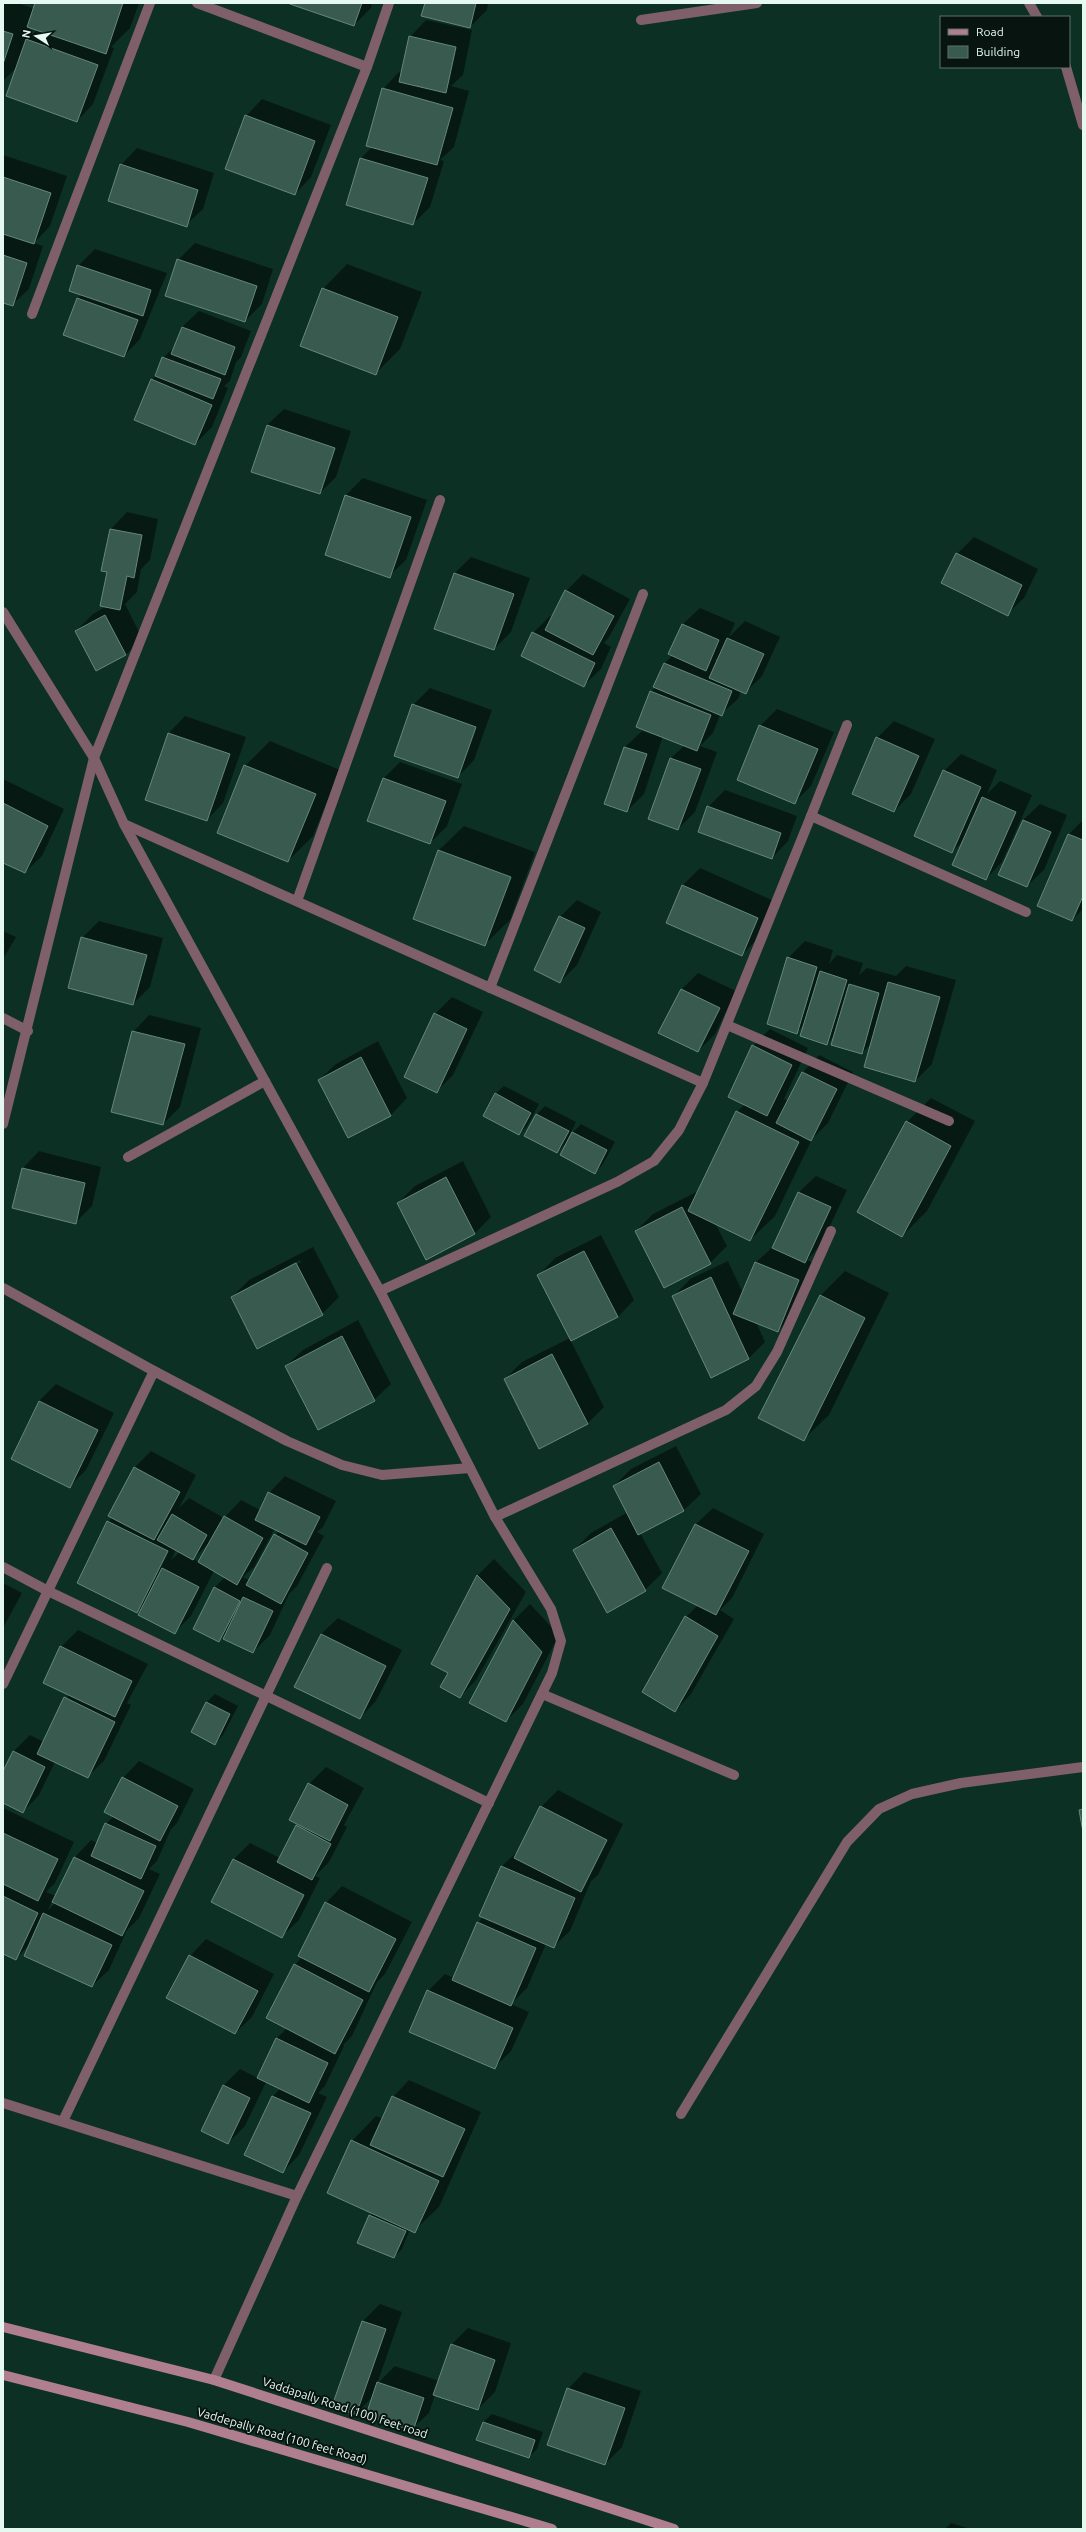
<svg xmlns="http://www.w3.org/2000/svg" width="1086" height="2532" viewBox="0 0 1086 2532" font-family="Ubuntu,sans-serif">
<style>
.shadow{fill:#0007;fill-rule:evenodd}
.building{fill:#395b4f;stroke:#65887b}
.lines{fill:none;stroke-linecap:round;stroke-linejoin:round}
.lane{stroke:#7f606a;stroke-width:10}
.street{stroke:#7f606a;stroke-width:10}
.secondary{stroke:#af7f8f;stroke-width:10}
.labels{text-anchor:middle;stroke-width:4;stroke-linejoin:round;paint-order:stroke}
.street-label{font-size:12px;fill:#e6f9f1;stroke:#071410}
</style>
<rect width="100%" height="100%" fill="#0d3025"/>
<g class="shadow">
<path d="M3,3H18L35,9L37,3H139L130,28L111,47L114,48L93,104L77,121L18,66L3,81ZM31,27L38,29L26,40Z"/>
<path d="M291,3H372L371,8L354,25Z"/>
<path d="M426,3H488L487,10L470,27Z"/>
<path d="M426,20L472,30L463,75L451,86L469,91L454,147L440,160L444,161L430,207L413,224L361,158L372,147L383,89L399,72L402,73L410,37Z"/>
<path d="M262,99L331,125L311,177L295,194L246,116Z"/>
<path d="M137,148L214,173L203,209L186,225L121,165Z"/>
<path d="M3,155L67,176L50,226L34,243L43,246L29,289L12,305L3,302Z"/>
<path d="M195,243L273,269L262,304L245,321L178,260Z"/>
<path d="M95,249L167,273L140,339L124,356L64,335L78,298L82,294L78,266Z"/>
<path d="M347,264L422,292L400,349L376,373L323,289Z"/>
<path d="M199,311L251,331L241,357L236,362L230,381L224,386L228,388L212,427L195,444L152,380L156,375L163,358L175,346L182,327Z"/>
<path d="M284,409L351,431L336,477L320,493L267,425Z"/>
<path d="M363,478L427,500L406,560L389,576L326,555L346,495Z"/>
<path d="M127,512L158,519L150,560L141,569L137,592L125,604L142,638L126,655L76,631L93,614L107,606L111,529Z"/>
<path d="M974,537L1038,569L1024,598L1007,614L957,554Z"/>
<path d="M471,557L530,578L511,632L494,649L454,574Z"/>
<path d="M583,574L630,599L609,637L604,643L611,647L601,669L584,685L533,633L550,616L552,617L566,591Z"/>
<path d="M700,608L735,623L729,637L745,621L780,637L762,676L745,693L741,691L738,699L720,715L713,733L700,746L717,752L695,812L678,829L649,818L671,758L685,745L663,736L644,794L627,811L625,747L642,731L654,735L651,692L656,687L665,663L673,655L670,654L683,624ZM721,655L718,662L715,660Z"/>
<path d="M430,688L492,710L474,760L458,777L413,705Z"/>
<path d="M777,709L834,732L811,786L794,803L760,726Z"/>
<path d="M185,716L246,737L223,803L207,820L146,799L169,733Z"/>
<path d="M894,721L935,739L911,794L894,811L877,738Z"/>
<path d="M270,741L340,770L313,836L288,861L245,766Z"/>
<path d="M961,754L997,770L987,794L1000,781L1032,795L1002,862L986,879L965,839L952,852L944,771Z"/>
<path d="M400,762L462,784L447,826L430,843L368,820L384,778Z"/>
<path d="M3,779L64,809L42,856L25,872L3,861Z"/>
<path d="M725,790L797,816L788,841L772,858L708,807Z"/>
<path d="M1040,804L1067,815L1044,870L1027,886L1023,820Z"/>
<path d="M1083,820V909L1072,920L1038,905L1069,834Z"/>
<path d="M464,826L535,852L510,920L485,944L414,918L439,850Z"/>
<path d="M700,868L774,901L758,938L742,955L667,922L683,885Z"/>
<path d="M577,900L601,912L577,965L560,982V917Z"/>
<path d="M99,921L163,938L150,987L133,1004L82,938Z"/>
<path d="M3,931L16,937L3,959Z"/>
<path d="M805,941L833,950L829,964L837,955L863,963L859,975L867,968L896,976L906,966L956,980L932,1064L915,1081L872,1043L862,1053L835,1035L827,1044L805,1024L796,1033L788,958Z"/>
<path d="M698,973L736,991L715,1034L698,1051L682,989Z"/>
<path d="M452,997L483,1012L453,1075L437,1091L435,1014Z"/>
<path d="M149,1015L201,1028L180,1107L163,1124L133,1032Z"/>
<path d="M770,1029L808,1048L784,1099L788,1101L803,1072L819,1055L853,1072L828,1123L812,1139L775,1216L750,1240L715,1223L727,1246L710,1263L636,1231L653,1214L698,1191L737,1112L745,1104L753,1046Z"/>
<path d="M378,1041L407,1098L391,1115L319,1080L336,1064Z"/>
<path d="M504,1086L539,1104L527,1126L519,1134L495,1094Z"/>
<path d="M931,1098L975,1121L927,1211L902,1236L907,1122Z"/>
<path d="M545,1106L576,1122L570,1135L581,1124L615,1142L603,1164L595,1173L568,1141L557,1152L526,1136L537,1114Z"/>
<path d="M39,1151L101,1167L92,1206L75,1223L13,1208L23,1168Z"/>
<path d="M463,1161L491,1217L475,1233L427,1259L398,1203L415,1186Z"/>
<path d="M816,1176L847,1190L821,1245L807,1260L815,1263L795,1314L778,1331L756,1322L765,1342L749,1358L674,1296L690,1279L728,1261L743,1293L756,1262L774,1246L799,1192Z"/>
<path d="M601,1235L634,1300L618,1317L571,1341L604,1407L587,1424L505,1379L522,1362L570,1338L539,1275L555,1258Z"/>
<path d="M313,1247L339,1297L322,1314L232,1297L249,1280ZM300,1260L301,1262L250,1288V1286Z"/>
<path d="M845,1271L889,1293L829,1415L804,1439L760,1417L821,1295Z"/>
<path d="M358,1320L391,1384L374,1400L286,1366L303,1350Z"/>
<path d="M56,1384L114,1413L86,1470L69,1487L12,1459L39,1401Z"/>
<path d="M676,1446L701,1494L684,1510L640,1533L662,1573L645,1590L574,1550L591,1533L628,1512L614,1486L631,1469Z"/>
<path d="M151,1451L196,1475L179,1508L189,1498L224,1518L241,1500L260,1510L269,1493L285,1476L336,1501L323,1527L317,1532L324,1536L297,1586L289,1594L270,1635L253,1652L227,1633L219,1641L214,1588L225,1577L214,1571L191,1616L174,1633L144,1605L137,1612L108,1522L113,1517L109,1515L135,1467ZM275,1528L279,1530L249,1580L243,1577L254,1567ZM209,1543L199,1562L193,1559ZM176,1550L180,1552L171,1560Z"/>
<path d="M713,1508L764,1534L732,1598L720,1610L734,1619L691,1694L675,1711L686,1617L698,1605L663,1588L696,1524Z"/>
<path d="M494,1559L526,1592L476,1680L460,1697L449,1672L432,1663L478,1575Z"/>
<path d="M3,1583L22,1593L3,1628Z"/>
<path d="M530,1604L559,1635L523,1704L506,1721L470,1702L514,1620Z"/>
<path d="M338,1618L402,1650L376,1701L360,1718L321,1634Z"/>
<path d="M78,1630L148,1664L127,1703L131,1705L104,1761L87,1777L55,1762L39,1795L23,1812L3,1802V1774L13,1752L30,1735L44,1742L69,1694L61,1647Z"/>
<path d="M215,1694L238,1706L223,1735L215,1744L192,1732L207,1702Z"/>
<path d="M139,1761L194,1789L177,1823L171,1829L157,1861L149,1869L160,1874L139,1918L127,1930L109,1970L92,1986L30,1944L15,1959L3,1953V1808L74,1842L55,1883L46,1892L56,1896L75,1857L91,1840L97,1843L106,1824L114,1816L123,1778ZM52,1901L55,1903L48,1910Z"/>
<path d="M326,1767L364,1788L344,1825L347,1827L329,1862L315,1876L320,1878L299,1920L282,1936L233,1860L250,1843L280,1858L299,1823L309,1784Z"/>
<path d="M558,1790L623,1824L598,1875L591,1881L570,1931L553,1947L546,1944L527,1988L511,2004L529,2012L511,2051L494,2068L428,1991L445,1974L454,1978L478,1923L484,1916L502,1866L519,1850L541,1807Z"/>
<path d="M342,1886L412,1922L385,1974L377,1982L352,2036L343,2045L344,2046L325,2086L318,2093L327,2097L299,2155L283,2172L245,2154L273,2096L280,2089L266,2082L245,2126L228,2143L223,2086L240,2069L258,2078L277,2038L287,2028L295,1965L302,1957L326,1903Z"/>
<path d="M206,1939L274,1974L252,2017L235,2033L190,1956Z"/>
<path d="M409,2080L481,2112L439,2207L414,2231L410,2229L402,2249L394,2257L370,2216L373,2212L352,2141L376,2116L383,2119L393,2097Z"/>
<path d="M380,2304L402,2312L377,2384L395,2366L439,2381L451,2345L468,2328L511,2343L495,2392L478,2409L435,2395L429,2413L412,2429L374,2395L356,2414L333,2406L363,2321Z"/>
<path d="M584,2372L641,2391L622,2447L605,2464L568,2389Z"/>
<path d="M492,2414L543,2432L537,2449L529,2457L483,2422Z"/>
<path d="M951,2523L971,2529H945Z"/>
</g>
<g class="building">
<path d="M35,3H123L106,54L27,27Z"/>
<path d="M287,3H362L354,26Z"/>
<path d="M425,3H476L470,28L421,16Z"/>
<path d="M3,31L13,34L3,64Z"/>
<path d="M409,36L456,47L446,93L399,82Z"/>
<path d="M26,39L98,65L77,122L6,96Z"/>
<path d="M382,88L453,108L437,165L366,146Z"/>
<path d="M245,115L315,141L295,195L225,169Z"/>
<path d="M360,158L428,178L413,225L346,205Z"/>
<path d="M120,164L198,190L187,227L108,201Z"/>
<path d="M3,177L51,193L34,244L3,234Z"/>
<path d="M3,255L27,263L13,306L3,303Z"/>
<path d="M177,259L257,286L245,322L165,296Z"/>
<path d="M77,265L151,290L143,316L69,291Z"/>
<path d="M322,288L398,317L376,375L300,346Z"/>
<path d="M77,298L138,320L124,357L63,335Z"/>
<path d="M182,327L235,347L225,375L171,354Z"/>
<path d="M162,357L221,379L213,399L155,376Z"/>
<path d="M151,379L212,405L195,445L134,420Z"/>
<path d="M267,425L335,448L320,494L251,472Z"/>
<path d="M345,495L411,517L390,578L325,555Z"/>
<path d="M110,529L142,535L134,578L127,576L120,610L100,606L107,572L101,571Z"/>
<path d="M956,553L1022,585L1008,616L941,583Z"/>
<path d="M454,573L514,594L494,650L434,629Z"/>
<path d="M565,590L614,616L593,655L545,630Z"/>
<path d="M105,615L126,655L96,671L75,631Z"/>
<path d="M682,624L719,640L706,671L668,654Z"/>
<path d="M532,632L595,663L584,687L521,656Z"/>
<path d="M727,638L764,654L746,694L709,678Z"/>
<path d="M664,663L732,691L722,716L653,687Z"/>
<path d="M650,691L711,715L697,751L636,727Z"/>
<path d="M412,704L476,727L458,778L394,756Z"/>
<path d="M759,725L818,749L795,804L737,780Z"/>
<path d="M168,733L230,754L207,821L145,800Z"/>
<path d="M876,737L919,756L894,812L852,794Z"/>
<path d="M624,747L647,754L627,812L604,804Z"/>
<path d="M670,758L701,769L678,830L648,819Z"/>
<path d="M244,765L316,794L288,862L217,833Z"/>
<path d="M943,770L981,787L952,853L914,836Z"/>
<path d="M383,778L446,801L430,844L367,821Z"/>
<path d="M982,797L1016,812L986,880L952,865Z"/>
<path d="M3,803L48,826L25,873L3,863Z"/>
<path d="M707,806L781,833L772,859L698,832Z"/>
<path d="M1023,820L1051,832L1027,887L998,875Z"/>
<path d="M1068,834L1083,840V896L1072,921L1037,906Z"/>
<path d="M438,850L511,877L485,946L413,919Z"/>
<path d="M682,885L758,918L742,956L666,923Z"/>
<path d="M559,916L585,928L560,983L534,970Z"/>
<path d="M81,937L147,955L133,1005L68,988Z"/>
<path d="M787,957L817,967L797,1034L767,1024Z"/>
<path d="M820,971L847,980L827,1045L800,1036Z"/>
<path d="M888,982L940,997L915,1082L864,1067Z"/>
<path d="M849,984L879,993L862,1054L831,1045Z"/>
<path d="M681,989L720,1008L698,1052L658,1033Z"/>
<path d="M434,1013L467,1029L437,1093L404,1077Z"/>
<path d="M132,1031L185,1044L163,1125L111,1112Z"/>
<path d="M752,1045L792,1065L767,1116L728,1097Z"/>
<path d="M361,1057L391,1116L348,1138L318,1080Z"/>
<path d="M802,1072L837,1089L811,1141L776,1123Z"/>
<path d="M495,1093L531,1113L519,1135L483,1116Z"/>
<path d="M736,1111L799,1142L750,1241L688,1211Z"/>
<path d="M536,1114L569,1131L557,1153L524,1136Z"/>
<path d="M906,1121L951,1146L902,1237L857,1212Z"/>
<path d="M572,1132L607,1150L595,1174L560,1155Z"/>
<path d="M22,1168L85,1183L76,1224L12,1208Z"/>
<path d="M446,1177L475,1234L426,1260L397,1203Z"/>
<path d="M798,1192L831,1207L805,1263L772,1248Z"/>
<path d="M682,1207L711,1264L664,1288L635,1231Z"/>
<path d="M584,1251L618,1317L571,1341L537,1275Z"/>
<path d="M755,1262L799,1280L778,1332L733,1314Z"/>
<path d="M296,1263L323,1315L257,1349L231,1297Z"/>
<path d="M711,1277L749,1359L711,1378L672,1296Z"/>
<path d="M820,1295L865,1318L804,1441L758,1418Z"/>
<path d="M342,1336L375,1401L318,1430L285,1366Z"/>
<path d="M552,1354L588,1424L539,1449L504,1379Z"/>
<path d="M39,1401L98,1430L70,1488L11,1459Z"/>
<path d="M659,1462L684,1511L638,1535L613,1486Z"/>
<path d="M134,1467L180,1492L154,1540L108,1516Z"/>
<path d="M268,1492L320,1517L306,1545L255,1520Z"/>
<path d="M172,1514L207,1535L193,1560L157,1540Z"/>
<path d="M224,1516L263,1538L237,1585L198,1562Z"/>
<path d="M107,1521L168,1551L137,1613L77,1583Z"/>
<path d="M695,1524L749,1551L716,1615L662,1588Z"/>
<path d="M611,1528L646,1591L607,1613L573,1550Z"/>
<path d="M274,1534L308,1553L281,1604L246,1585Z"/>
<path d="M162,1568L199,1587L175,1634L138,1615Z"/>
<path d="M477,1575L510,1609L460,1698L440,1687L448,1673L431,1664Z"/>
<path d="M214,1587L240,1601L219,1642L193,1629Z"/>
<path d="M243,1597L273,1611L253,1653L223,1639Z"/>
<path d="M685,1616L718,1636L675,1712L642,1692Z"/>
<path d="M513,1620L542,1652L506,1722L469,1703Z"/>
<path d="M321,1634L386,1666L360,1719L294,1687Z"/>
<path d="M60,1646L132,1681L115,1717L43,1683Z"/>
<path d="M64,1697L115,1722L88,1778L37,1754Z"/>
<path d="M206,1702L230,1714L215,1745L191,1732Z"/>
<path d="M13,1751L45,1767L23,1813L3,1803V1771Z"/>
<path d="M122,1777L178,1806L160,1841L104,1812Z"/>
<path d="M308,1783L348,1805L330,1841L289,1820Z"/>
<path d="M540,1806L607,1840L581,1892L514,1858Z"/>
<path d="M1083,1809V1832L1079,1810Z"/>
<path d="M105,1823L156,1846L141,1879L91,1856Z"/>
<path d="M296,1825L331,1844L312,1880L277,1862Z"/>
<path d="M3,1833L58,1859L38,1901L3,1884Z"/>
<path d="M74,1857L144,1891L122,1936L52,1902Z"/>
<path d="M233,1859L304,1895L282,1938L211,1902Z"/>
<path d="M501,1866L575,1898L554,1948L479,1916Z"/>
<path d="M3,1896L38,1913L16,1960L3,1954Z"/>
<path d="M325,1902L396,1939L369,1992L298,1956Z"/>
<path d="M43,1913L112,1945L92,1987L24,1956Z"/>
<path d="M477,1922L536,1948L511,2006L452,1980Z"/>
<path d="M189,1955L258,1991L235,2034L166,1998Z"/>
<path d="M294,1964L363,2000L335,2054L266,2018Z"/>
<path d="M427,1990L513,2028L495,2069L409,2032Z"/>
<path d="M276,2038L328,2063L309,2103L257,2078Z"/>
<path d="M223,2085L250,2098L228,2144L201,2131Z"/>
<path d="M272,2096L311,2113L283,2173L244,2155Z"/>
<path d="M392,2096L465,2129L443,2177L370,2145Z"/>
<path d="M351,2140L439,2181L415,2233L327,2193Z"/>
<path d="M369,2215L406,2231L394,2258L357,2243Z"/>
<path d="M362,2321L386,2329L356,2415L332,2406Z"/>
<path d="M451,2344L495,2360L478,2410L433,2395Z"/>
<path d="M377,2382L424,2398L413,2431L366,2415Z"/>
<path d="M567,2388L625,2408L605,2465L547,2445Z"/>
<path d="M483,2422L535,2440L529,2458L476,2440Z"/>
</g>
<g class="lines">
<g class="lane">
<path d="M1029,3L1037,17"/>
<path d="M641,20L757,3"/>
<path d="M1066,67L1083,125"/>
<path d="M542,1694L734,1775"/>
</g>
<g class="street">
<path d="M197,3L367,67"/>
<path d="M32,314L150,3"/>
<path d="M3,612L94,758L124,824L380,1291L495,1517L551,1609L561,1641L552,1673L297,2196L214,2380"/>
<path d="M811,816L847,725"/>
<path d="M124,824L703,1083"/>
<path d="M297,901L440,500"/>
<path d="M490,988L643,594"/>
<path d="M3,1018L28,1031"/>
<path d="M727,1025L949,1121"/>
<path d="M3,1124L94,758L367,67L389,3"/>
<path d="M128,1157L265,1081"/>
<path d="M3,1288L154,1371L287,1441L342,1465L382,1475L470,1468"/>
<path d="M380,1291L617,1182L654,1161L679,1130L703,1083L811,816L1026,912"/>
<path d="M495,1517L726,1410L756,1386L777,1352L831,1231"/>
<path d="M3,1567L48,1591L489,1803"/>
<path d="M3,1684L154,1371"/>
<path d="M3,2103L297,2196"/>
<path d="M681,2114L847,1842L879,1809L912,1794L961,1783L1083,1767"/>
<path d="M63,2121L327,1568"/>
</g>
<g class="secondary">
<path d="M3,2327L214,2380L674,2529"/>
<path d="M3,2375L188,2422L552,2529"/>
</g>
</g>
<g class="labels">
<g class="street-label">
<text transform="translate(345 2408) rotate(18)" y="4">Vaddapally Road (100) feet road</text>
<text transform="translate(282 2436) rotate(16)" y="4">Vaddepally Road (100 feet Road)</text>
</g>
</g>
<rect width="1086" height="2532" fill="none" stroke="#e6f9f1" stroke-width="8"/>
<rect x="940" y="16" width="130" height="52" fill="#071410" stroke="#60706a"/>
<rect x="948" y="29" width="20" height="6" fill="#af7f8f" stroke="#60706a"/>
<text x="976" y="36" font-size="12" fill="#e6f9f1">Road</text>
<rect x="948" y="46" width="20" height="12" fill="#395b4f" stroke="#60706a"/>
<text x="976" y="56" font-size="12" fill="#e6f9f1">Building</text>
<g transform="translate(36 36) rotate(282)" stroke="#071410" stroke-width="3" paint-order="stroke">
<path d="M0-3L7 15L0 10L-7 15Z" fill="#e6f9f1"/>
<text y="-6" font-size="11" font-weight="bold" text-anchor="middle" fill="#e6f9f1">N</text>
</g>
</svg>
